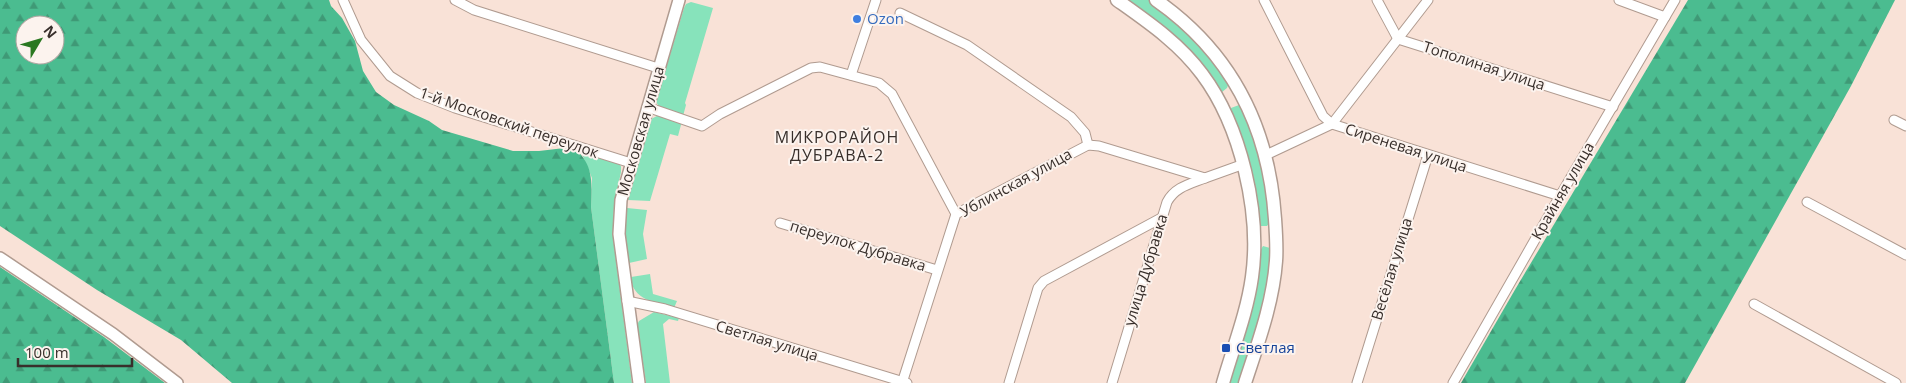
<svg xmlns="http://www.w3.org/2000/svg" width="1906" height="383" viewBox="0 0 1906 383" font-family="'Open Sans',sans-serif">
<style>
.green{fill:#87e3bb}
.forest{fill:url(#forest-firs);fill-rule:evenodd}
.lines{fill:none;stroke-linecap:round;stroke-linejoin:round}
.minor-casing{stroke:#b09b90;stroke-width:11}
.tertiary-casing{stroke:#b09b90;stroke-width:14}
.secondary-casing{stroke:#b09b90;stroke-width:15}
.minor{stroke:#fff;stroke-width:9}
.tertiary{stroke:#fff;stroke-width:11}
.secondary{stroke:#fff;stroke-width:12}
.shop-dot{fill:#3f7fe0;stroke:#fcf3ee;stroke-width:2}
.transit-dot{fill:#1a4fb4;stroke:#fcf3ee;stroke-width:2}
.labels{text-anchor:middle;stroke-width:4;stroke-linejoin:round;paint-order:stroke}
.shop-label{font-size:15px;fill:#366cbe;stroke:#fcf3ee;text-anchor:start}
.street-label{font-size:15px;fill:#382f2b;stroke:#fcf3ee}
.transit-label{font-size:15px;fill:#164399;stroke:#fcf3ee;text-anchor:start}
.neighbourhood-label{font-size:16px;letter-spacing:1px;fill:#382f2b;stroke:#fcf3ee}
</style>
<defs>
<pattern id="forest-firs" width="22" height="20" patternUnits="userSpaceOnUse" patternTransform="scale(1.25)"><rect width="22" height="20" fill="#4bbc90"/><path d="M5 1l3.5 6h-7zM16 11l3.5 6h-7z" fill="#3f9976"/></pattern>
</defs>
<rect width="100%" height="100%" fill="#f9e2d7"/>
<g class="green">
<path d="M1125,0H1149L1154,3L1194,38L1229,83L1227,88L1222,92L1216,87Z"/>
<path d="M691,2L713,8L685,103L686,105L683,116L661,109L656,102L684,8L686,4Z"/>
<path d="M1239,105C1258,121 1267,193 1272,219L1267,226H1261L1257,219L1231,115V108Z"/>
<path d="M659,115L682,121L678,136L670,134L650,201L628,200L648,125L651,119Z"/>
<path d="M591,153L616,161L621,166V172L614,205L613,237L632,383H614L591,207L592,178L582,154Z"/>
<path d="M627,208L647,210L643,234L647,259L629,263L625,232Z"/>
<path d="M1263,246L1270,248L1272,254L1264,305L1240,383H1226L1260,251Z"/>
<path d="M650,274L653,294L677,301L674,308C657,304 631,299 631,277Z"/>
<path d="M654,312L679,318L678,321L669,319L663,324L670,383H646L637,325L639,321Z"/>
</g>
<g class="forest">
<path d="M0,0H329L331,6L342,18L355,41L363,71L376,92L394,105L429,121L442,130L513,151H539L573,147C594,164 592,182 591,207L614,383H232L181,340L97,290L0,226ZM25,25H55V55H25Z"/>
<path d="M1688,0H1895L1851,86L1685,383H1461L1516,288Z"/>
<path d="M0,267L104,337L165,383H0Z"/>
</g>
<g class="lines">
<g class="minor-casing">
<g id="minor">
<path d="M343,0L361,40L390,76L417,93L455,108L631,163"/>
<path d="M455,0L474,10L658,68"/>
<path d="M1264,0L1323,116L1332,124L1560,196"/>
<path d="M1377,0L1398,39L1613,107"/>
<path d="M1619,0L1665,17"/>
<path d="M900,13L967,45L1071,117L1085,133L1088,145"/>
<path d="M851,75L876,0"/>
<path d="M647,107L702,126L720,114L811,68L820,67L879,83L892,94L956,214"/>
<path d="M1894,120L1906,126"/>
<path d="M1266,155L1332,124L1428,0"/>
<path d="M1807,202L1906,255"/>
<path d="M780,223L937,270"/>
<path d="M627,301L665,309L907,383"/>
<path d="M1754,304L1896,383"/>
<path d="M902,383L956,214L1088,145L1099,146L1205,178L1244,164"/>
<path d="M1009,383L1038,288L1044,281L1163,217"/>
<path d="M1112,383L1167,202C1175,187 1190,184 1205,178"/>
<path d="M1357,383L1428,155"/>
<path d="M1453,383L1560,196L1675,0"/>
</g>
</g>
<g class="tertiary-casing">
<g id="tertiary">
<path d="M0,258L113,334L177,383"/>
<path d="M639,383L619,234L621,200L679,0"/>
</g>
</g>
<g class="secondary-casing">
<g id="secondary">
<path d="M1117,0C1148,22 1179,43 1202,74C1241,126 1261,213 1252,277C1247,313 1233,348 1223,383"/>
<path d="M1156,0C1232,53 1269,128 1275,219C1276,233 1277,248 1276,261C1273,303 1258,343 1245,383"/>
</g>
</g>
<use href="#minor" class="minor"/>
<use href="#tertiary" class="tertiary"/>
<use href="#secondary" class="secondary"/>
</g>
<circle class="shop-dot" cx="857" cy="19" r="5"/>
<rect class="transit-dot" x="1221" y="343" width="10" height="10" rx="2.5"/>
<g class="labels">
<g class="shop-label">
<text x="867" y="24">Ozon</text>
</g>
<g class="street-label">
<text transform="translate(1484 66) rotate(18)" y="5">Тополиная улица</text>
<text transform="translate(509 123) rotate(19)" y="5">1-й Московский переулок</text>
<text transform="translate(641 131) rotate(-74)" y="5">Московская улица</text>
<text transform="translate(1406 148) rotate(18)" y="5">Сиреневая улица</text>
<text transform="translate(1016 183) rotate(-29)" y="5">Ублинская улица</text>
<text transform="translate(1563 191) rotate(-60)" y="5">Крайняя улица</text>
<text transform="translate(858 246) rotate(17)" y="5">переулок Дубравка</text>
<text transform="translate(1392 269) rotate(-73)" y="5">Весёлая улица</text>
<text transform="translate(1146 270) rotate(-73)" y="5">улица Дубравка</text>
<text transform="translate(767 341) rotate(17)" y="5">Светлая улица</text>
</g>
<g class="transit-label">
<text x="1236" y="353">Светлая</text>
</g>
<g class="neighbourhood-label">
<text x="837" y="143">МИКРОРАЙОН<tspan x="837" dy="18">ДУБРАВА-2</tspan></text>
</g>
</g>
<g transform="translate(40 40) rotate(52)"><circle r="24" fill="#fcf3ee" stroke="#aea5a0"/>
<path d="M0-4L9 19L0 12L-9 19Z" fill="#2a7821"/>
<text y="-8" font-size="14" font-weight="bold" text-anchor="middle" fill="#382f2b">N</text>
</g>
<path d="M18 358v8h114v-8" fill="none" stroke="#382f2b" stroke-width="2.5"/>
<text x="25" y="358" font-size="15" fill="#382f2b" stroke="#fcf3ee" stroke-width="4" paint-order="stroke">100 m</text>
</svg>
